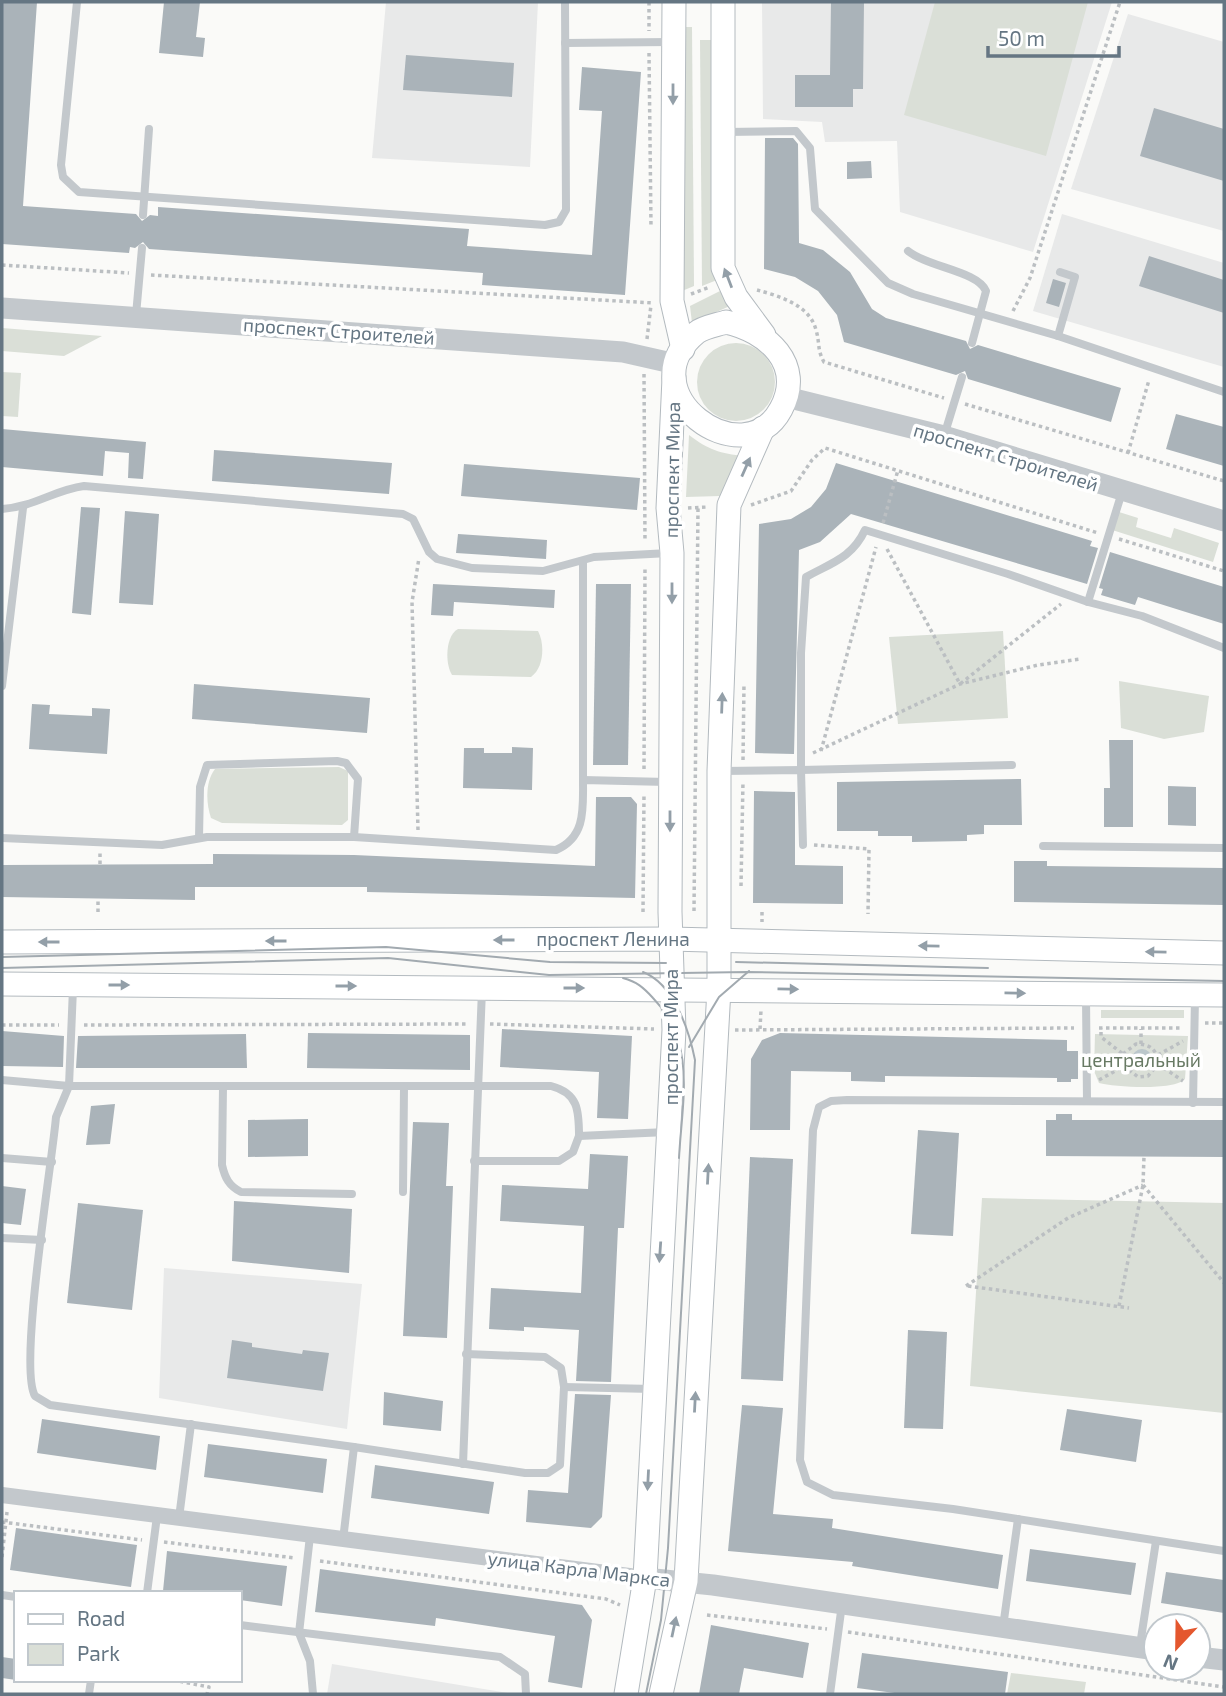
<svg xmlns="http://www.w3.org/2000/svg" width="1226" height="1696" viewBox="0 0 1226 1696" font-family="'Exo 2',sans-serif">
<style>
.built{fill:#e8e9e9}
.green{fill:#dadfd7}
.water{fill:#bbc7cb}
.building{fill:#aab3b9}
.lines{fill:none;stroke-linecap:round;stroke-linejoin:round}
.secondary-casing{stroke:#b3babf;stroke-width:25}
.path{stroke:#bbbfc2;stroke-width:3.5;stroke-dasharray:3.5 3.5;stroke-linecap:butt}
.service{stroke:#c3c8cc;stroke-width:8}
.minor{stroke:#c3c8cc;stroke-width:16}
.tertiary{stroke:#c3c8cc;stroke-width:21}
.secondary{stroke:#fff;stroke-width:23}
.tram{stroke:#a2aab0;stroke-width:2}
.oneway{fill:#939fa8}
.labels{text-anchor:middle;stroke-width:7;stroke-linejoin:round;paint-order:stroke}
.street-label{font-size:19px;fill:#657683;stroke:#fff}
.park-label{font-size:19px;fill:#687a64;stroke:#fff}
</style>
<rect width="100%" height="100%" fill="#fafaf8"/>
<g class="built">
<path d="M386,2H538L530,167L372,158Z"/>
<path d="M762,2H1112L1033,252L900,212L897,141L825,142L822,122L763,119Z"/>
<path d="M1128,14L1224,42V231L1071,189Z"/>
<path d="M1062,214L1224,263V367L1033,311Z"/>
<path d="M164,1268L362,1284L347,1429L159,1398Z"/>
<path d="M332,1664L508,1693L327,1694Z"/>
</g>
<g class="green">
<path d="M935,2H1088L1046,156L904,115Z"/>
<path d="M678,27H692L694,286L682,291Z"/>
<path d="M700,40H715L717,280L702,286Z"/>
<path d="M720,291L732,305L692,323L690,306Z"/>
<path d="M2,328L102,336L64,356L2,351Z"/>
<circle cx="736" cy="382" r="39"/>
<path d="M2,372L21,373L18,417L2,416Z"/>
<path d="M689,435C707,449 721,454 744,456L720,496L686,497Z"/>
<path d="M1119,512L1138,518L1136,527L1171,538L1174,528L1219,543L1213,562L1109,529Z"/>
<path d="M458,629L538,631C545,644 544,668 531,677L452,675C445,664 445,636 458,629Z"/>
<path d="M1003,631L1008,718L898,724L889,637Z"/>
<path d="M1119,681L1209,696L1204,732L1164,739L1121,728Z"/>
<path d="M339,767L348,771V820L342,825L222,823L211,818C206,803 205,782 215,769Z"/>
<rect x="1101" y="1010" width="83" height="8"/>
<path d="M1095,1034L1188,1036L1185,1079C1174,1091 1115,1087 1099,1083L1094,1071Z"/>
<path d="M982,1198L1224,1203V1413L970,1386Z"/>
<path d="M1011,1673L1086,1682L1084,1694H1007Z"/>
</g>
<circle class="water" cx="1142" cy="1059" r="10"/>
<g class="building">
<path d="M2,2H37L23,206L136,214L142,221L150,215L158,216V207L469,229L467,246L592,255L602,111L579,110L582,67L641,72L625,295L482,285L483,273L149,249L143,242L135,248L130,247L129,253L2,244Z"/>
<path d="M164,2H200L196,37L205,38L203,57L159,53Z"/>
<path d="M831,2H864L863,89H853V107H795V75H830Z"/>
<path d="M406,55L514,63L512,97L403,90Z"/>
<path d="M1154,108L1224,129V181L1140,156Z"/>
<path d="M765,138H793L798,144L799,243L823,250L850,272L872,309L886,318L966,341L970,349L978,345L1121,388L1111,422L968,379L965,371L956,375L844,342L837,315L818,291L795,277L764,269Z"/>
<path d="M871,161L872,178L847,179V162Z"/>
<path d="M1149,256L1224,280V313L1139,286Z"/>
<path d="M1053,279L1066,283L1059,307L1046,303Z"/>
<path d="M1176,414L1224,427V466L1166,449Z"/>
<path d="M2,429L146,442L143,479L128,478L129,453L105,451L103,476L2,467Z"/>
<path d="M214,450L392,463L389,494L212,481Z"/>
<path d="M836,463L1092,541L1090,546L1098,548L1087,584L851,514L820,542L799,550L794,754L755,753L759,524L791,519L811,507L826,489Z"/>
<path d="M464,464L640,478L637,510L461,496Z"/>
<path d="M81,507L100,508L91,615L72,613Z"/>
<path d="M125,511L159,514L153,605L119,603Z"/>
<path d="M458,534L547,540L546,559L456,553Z"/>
<path d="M1110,552L1224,587V624L1138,597L1135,605L1101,595L1103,589L1099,588Z"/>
<path d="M433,584L555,590L554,608L454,602L453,616L431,615Z"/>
<path d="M596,584H631L628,765H593Z"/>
<path d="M194,684L370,698L367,733L192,719Z"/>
<path d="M32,704L50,705L49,714L92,716V708L110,709L107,754L29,749Z"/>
<path d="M1109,740H1133V827H1104V788H1110Z"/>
<path d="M512,747L533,748L532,790L463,788L464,748H484V753H512Z"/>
<path d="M1021,779L1022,825H984V834L967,835V841L912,842V836H878V831H837V782Z"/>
<path d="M1168,786L1196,787V826L1168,825Z"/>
<path d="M754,791L795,792V865L843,866V904L753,903Z"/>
<path d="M596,797H631L637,804L635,898L367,892V887H195V900L2,897V865L213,864V854L354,855L595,866Z"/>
<path d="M1014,861H1047V866L1224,868V905L1014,902Z"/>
<path d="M502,1029L632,1036L628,1119L597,1118L599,1072L500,1067Z"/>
<path d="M2,1031L64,1036L63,1067L2,1066Z"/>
<path d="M308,1033L470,1035V1070L307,1068Z"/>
<path d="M780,1033L1067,1040V1051H1078V1079H1071V1082H1057V1078L885,1076V1082L851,1081V1072L791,1071L790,1130H750L751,1059L762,1040Z"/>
<path d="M246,1034L247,1068H76L78,1036Z"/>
<path d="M115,1104L110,1144L86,1145L91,1106Z"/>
<path d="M1056,1114H1072V1120H1224V1157L1046,1156V1120H1056Z"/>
<path d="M308,1119V1156L248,1157V1120Z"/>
<path d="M413,1122L449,1123L446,1186H453L447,1338L403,1336Z"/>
<path d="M918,1130L959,1133L953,1236L911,1234Z"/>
<path d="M590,1154L628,1156L624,1228H618L611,1382L576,1381L579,1330L524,1327V1331L489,1329L491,1288L581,1293L584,1226L500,1221L502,1185L588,1189Z"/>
<path d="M750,1157L793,1159L783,1381L741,1379Z"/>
<path d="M2,1186L26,1189L21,1225L2,1223Z"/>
<path d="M234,1201L352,1209L349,1273L232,1261Z"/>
<path d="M78,1203L143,1210L132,1310L67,1303Z"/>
<path d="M908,1330L947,1332L943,1429L904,1428Z"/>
<path d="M232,1340L252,1343V1347L302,1354L303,1350L329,1353L323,1391L227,1378Z"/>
<path d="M384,1392L443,1401L441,1431L383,1425Z"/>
<path d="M575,1394L611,1395L602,1517L591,1528L526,1522L528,1490L568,1493Z"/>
<path d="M742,1405L783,1408L773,1514L833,1519L832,1528L1003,1555L998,1589L852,1566L853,1562L728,1551Z"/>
<path d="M1067,1409L1142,1420L1136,1462L1060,1450Z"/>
<path d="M42,1419L160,1436L156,1470L37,1453Z"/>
<path d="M208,1444L327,1459L323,1493L204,1477Z"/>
<path d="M375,1465L494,1482L489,1514L371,1498Z"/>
<path d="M16,1528L137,1545L131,1587L10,1570Z"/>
<path d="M1030,1549L1136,1563L1131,1595L1026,1581Z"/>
<path d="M167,1551L287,1566L282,1606L240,1600V1593L163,1591Z"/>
<path d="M320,1569L582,1605L592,1620L582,1688L548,1682L555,1636L436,1618L435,1626L315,1612Z"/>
<path d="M1166,1572L1224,1580V1613L1161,1603Z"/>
<path d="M711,1625L809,1643L803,1678L744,1668L739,1694H699Z"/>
<path d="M862,1653L1008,1672L1005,1694H902L857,1688Z"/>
<path d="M2,1657L16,1659V1680L2,1678Z"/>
</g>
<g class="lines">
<g class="secondary-casing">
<g id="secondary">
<path d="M674,2L672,301L683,349"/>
<path d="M723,2V268L736,297L764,335"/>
<path d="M726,322C767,331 805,364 781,409C744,479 625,392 696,333C703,327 717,325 726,322Z"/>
<path d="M2,942L670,939L1224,953"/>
<path d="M2,984L1224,995"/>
<path d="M626,1694L645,1578L674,1030L670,912L672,553L668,508L674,378"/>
<path d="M661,1694L686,1581L719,989V771L729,505L763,428"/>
</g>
</g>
<g class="path">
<path d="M649,2V31"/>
<path d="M649,53L651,227"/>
<path d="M2,265L129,273"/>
<path d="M151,275L654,303"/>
<path d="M757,290C779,296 810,305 816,330C820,343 817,350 824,362L944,398"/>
<path d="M691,294L710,287"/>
<path d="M1013,311L1030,278L1120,2"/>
<path d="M647,339L651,305"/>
<path d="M644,374L645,542"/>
<path d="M965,404L1224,481"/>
<path d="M1128,453L1149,380"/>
<path d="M751,505L791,491L812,460L825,448L1098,533"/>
<path d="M688,508L708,507"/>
<path d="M883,523L898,470"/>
<path d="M1119,539L1224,571"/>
<path d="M887,549L960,684L1061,604"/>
<path d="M821,751L876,547"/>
<path d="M813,753L960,684L1038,665L1080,659"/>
<path d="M743,760L744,683"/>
<path d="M644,769L645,567"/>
<path d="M418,830L412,602L419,558"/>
<path d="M814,845L869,849L868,914"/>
<path d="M100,864V853"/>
<path d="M741,886L743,781"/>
<path d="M694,911L698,508"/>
<path d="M98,912V899"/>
<path d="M643,912L644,794"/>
<path d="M762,912V922"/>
<path d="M1205,1023H1224"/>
<path d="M490,1024L654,1029"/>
<path d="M2,1025H59"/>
<path d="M84,1025L469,1024"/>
<path d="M1099,1028H1182"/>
<path d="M760,1029L761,1010"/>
<path d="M735,1030L1074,1028"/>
<path d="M1141,1044V1029"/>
<path d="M1123,1054L1136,1044C1150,1044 1157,1049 1158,1064L1148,1076L1138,1077L1124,1066"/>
<path d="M1158,1055L1183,1041"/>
<path d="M1158,1064L1183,1081"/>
<path d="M1099,1080L1124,1066L1123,1054L1101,1037V1028"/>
<path d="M1143,1185L1224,1283"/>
<path d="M966,1286L1068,1218L1143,1185"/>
<path d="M968,1286L1129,1308"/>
<path d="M1119,1306L1143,1185L1144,1156"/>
<path d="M2,1522L142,1540"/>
<path d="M164,1542L295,1558"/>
<path d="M2,1557L7,1512"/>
<path d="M320,1561L606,1599L620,1605"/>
<path d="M707,1615L827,1629"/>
<path d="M848,1632L1224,1687"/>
<path d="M173,1680L209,1687L207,1694"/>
</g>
<g class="service">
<path d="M77,2L61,165L63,177L79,192L545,225L559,222L566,210L565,2"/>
<path d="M565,43L670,42"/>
<path d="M725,132L796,131L810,148L815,209L888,283L913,294L1058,336L1224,392"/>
<path d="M143,215L149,129"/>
<path d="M908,251C927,267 978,271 986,291L972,343"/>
<path d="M136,315L142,248"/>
<path d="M1058,336L1075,277L1060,272"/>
<path d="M944,436L962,377"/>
<path d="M2,509C34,507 54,490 84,486L403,514L413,519L429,552L437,559L472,568L543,571L594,557L669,553"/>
<path d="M1088,602L1122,492"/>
<path d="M2,686L23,508"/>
<path d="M1012,765L801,770V653L806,577C831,563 852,558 865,530L1008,574L1088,602L1142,616L1224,648"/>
<path d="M722,771L801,770L803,845"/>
<path d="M583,780V561"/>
<path d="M2,838L162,845L207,837H354L556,850C586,837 583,809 583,780L667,782"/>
<path d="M199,838L200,787L207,765L337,761L346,763L358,779L354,837"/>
<path d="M1043,846L1224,848"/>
<path d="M73,988L69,1086L56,1117C52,1164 18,1367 35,1396L50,1405L354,1447"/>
<path d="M1086,997L1087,1101"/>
<path d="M2,1080L69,1086H551C578,1093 579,1110 579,1136L667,1132"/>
<path d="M223,1087L222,1165C225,1178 229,1186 241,1192L352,1194"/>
<path d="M1224,1102L847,1100L831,1101L819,1107L813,1130L800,1460L807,1482L833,1495L953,1509L1224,1551"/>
<path d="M1193,1103L1195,998"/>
<path d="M2,1158L52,1162"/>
<path d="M474,1161H559L573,1152L579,1136"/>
<path d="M403,1192L404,1087"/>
<path d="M2,1238L42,1240"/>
<path d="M564,1387L653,1389"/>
<path d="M463,1464L482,990"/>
<path d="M179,1518L191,1424"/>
<path d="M310,1536L299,1633L310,1661L313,1694"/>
<path d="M343,1540L354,1447L525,1473H548L560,1465L564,1387L561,1368L545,1357L466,1354"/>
<path d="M147,1593L157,1516"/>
<path d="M2,1595L16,1597"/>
<path d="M240,1625L500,1657L525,1674L526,1694"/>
<path d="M1003,1627L1018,1519"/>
<path d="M1140,1645L1156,1541"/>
<path d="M89,1694L91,1680"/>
<path d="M830,1694L842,1604"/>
</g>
<path class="minor" d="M2,1495L645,1578"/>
<g class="tertiary">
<path d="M2,308L623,352L676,364"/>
<path d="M786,397L944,436L1224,521"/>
<path d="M645,1578L713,1585L1156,1650"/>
<path d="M1198,1657L1224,1660"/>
</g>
<use href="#secondary" class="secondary"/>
<g class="tram">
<path d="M2,957L386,947L550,962L666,963"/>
<path d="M736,962L988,968"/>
<path d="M2,968L388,958L549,975L747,972L1224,981"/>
<path d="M643,972C674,984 689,1030 695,1060L668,1548L661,1620L646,1694"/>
<path d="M623,978C637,982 643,987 653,998C697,1043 682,1101 679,1158"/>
<path d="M689,1047L719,997L749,971"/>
</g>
</g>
<defs><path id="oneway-solid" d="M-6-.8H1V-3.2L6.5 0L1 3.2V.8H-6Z" transform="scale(1.75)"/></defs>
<g class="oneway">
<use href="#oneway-solid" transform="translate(673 94) rotate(90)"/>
<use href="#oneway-solid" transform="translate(728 278) rotate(-111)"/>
<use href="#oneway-solid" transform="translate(746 467) rotate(-66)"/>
<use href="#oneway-solid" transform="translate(672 593) rotate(90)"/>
<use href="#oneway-solid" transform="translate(722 703) rotate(-88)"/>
<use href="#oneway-solid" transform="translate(670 821) rotate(90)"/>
<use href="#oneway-solid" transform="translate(504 940) rotate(180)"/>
<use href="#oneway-solid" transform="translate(276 941) rotate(180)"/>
<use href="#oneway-solid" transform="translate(49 942) rotate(180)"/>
<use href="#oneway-solid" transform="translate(929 946) rotate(-179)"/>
<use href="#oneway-solid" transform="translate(1156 952) rotate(-179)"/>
<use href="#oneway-solid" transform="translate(119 985)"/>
<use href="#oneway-solid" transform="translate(346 986)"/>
<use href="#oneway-solid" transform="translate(574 988)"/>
<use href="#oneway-solid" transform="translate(788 989) rotate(1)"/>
<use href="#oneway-solid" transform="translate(1015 993) rotate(1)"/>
<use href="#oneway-solid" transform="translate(708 1174) rotate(-87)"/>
<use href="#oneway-solid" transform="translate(660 1252) rotate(94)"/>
<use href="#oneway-solid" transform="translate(695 1402) rotate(-87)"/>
<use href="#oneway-solid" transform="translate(648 1480) rotate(93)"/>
<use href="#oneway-solid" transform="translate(674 1627) rotate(-78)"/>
</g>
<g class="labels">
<g class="street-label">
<text transform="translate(339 331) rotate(4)" y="7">проспект Строителей</text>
<text transform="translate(1006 457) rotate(17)" y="7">проспект Строителей</text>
<text transform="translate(672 470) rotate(-89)" y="7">проспект Мира</text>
<text x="613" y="946">проспект Ленина</text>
<text transform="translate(671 1037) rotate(-90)" y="7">проспект Мира</text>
<text transform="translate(579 1569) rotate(7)" y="7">улица Карла Маркса</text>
</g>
<g class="park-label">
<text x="1141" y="1067">центральный</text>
</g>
</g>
<rect width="1226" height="1696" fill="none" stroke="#657683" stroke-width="7"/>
<rect x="14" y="1591" width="228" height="91" fill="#ffffff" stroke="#c1c8cd" stroke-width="2"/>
<rect x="28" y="1614" width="35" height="10" fill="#ffffff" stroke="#c1c8cd" stroke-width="2"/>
<text x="77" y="1626" font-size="21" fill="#657683">Road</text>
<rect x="28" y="1644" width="35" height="21" fill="#dadfd7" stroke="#c1c8cd" stroke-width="2"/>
<text x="77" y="1661" font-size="21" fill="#657683">Park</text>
<g transform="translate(1177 1647) rotate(202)"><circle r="33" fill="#ffffff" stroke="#c1c8cd" stroke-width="2"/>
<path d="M0-5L12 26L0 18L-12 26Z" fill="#e4572e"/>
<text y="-10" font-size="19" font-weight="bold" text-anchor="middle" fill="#657683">N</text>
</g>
<path d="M988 46v10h131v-10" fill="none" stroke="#657683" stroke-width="3.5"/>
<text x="998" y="46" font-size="21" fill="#657683" stroke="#ffffff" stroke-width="5" paint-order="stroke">50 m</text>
</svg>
